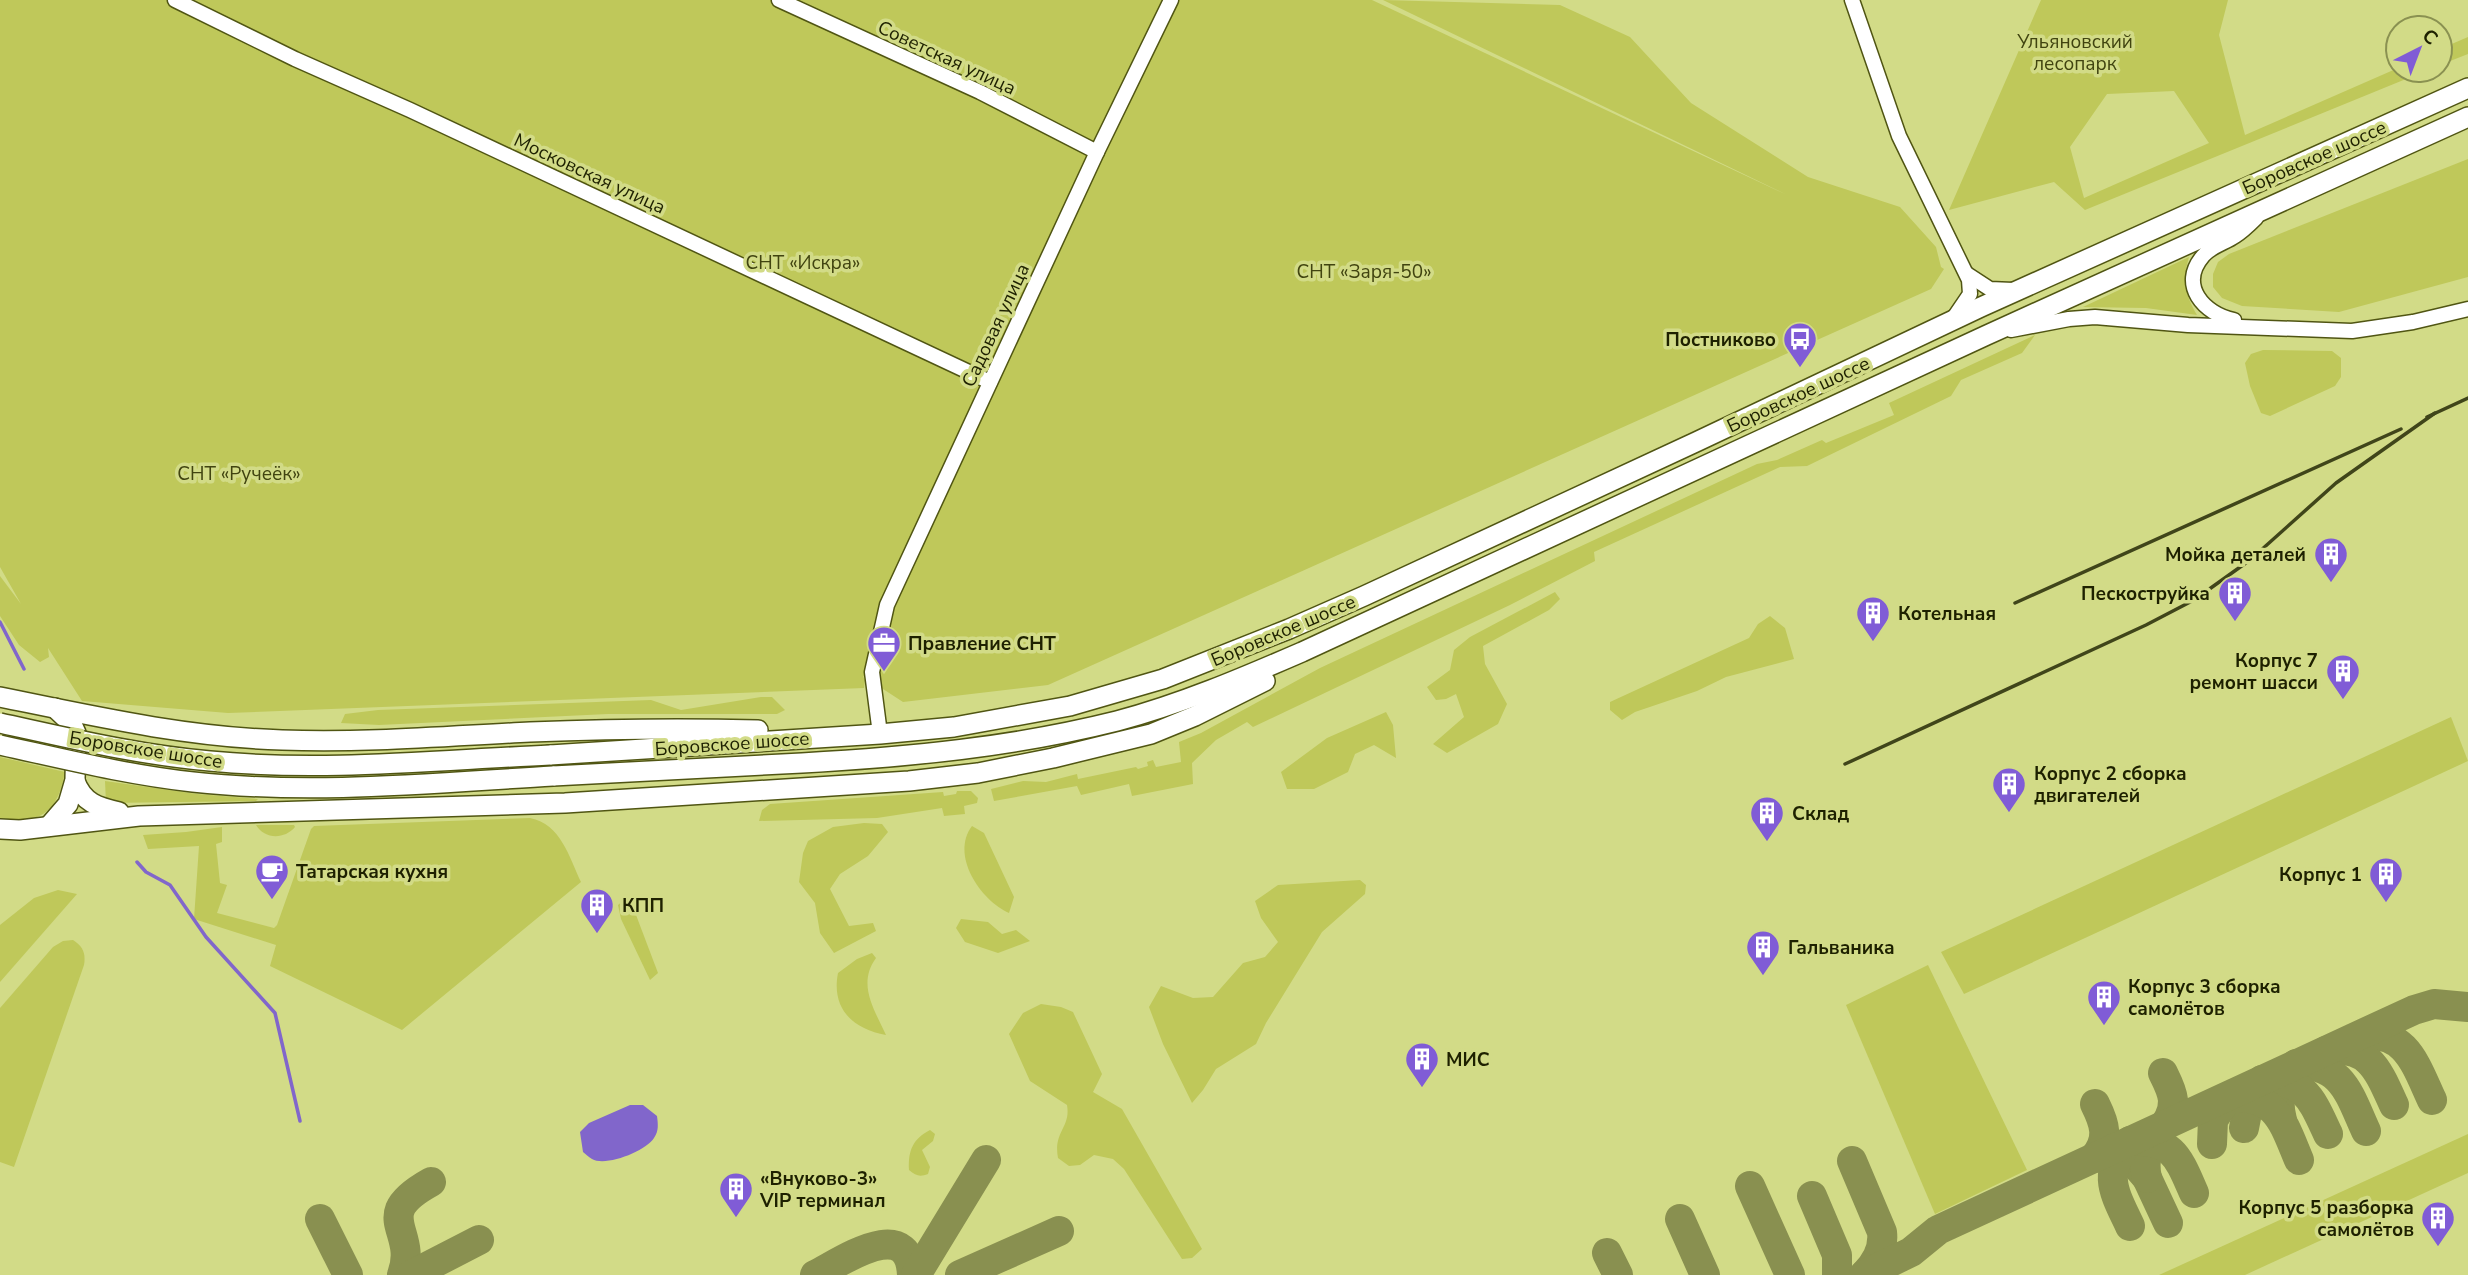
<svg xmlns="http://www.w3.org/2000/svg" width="2468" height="1275" viewBox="0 0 2468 1275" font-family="'Nunito Sans',sans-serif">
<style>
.green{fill:#bfc85a;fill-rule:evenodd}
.water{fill:#8166cb}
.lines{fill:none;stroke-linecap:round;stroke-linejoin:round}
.stream{stroke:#8166cb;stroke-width:3.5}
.taxiway{stroke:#899050;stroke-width:30}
.minor-casing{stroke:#505513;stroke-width:17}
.major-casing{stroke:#505513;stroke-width:22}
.minor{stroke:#fff;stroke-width:14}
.major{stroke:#fff;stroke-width:19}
.rail{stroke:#40451a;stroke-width:3.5}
.major-bridge-casing{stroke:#505513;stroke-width:22;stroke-linecap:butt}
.major-bridge{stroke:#fff;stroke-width:19}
.labels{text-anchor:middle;stroke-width:7;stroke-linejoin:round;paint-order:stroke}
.park-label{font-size:19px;fill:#414410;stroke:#d2db87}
.street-label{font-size:19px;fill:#1e2100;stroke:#d2db87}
.poi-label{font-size:19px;font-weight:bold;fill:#1e2100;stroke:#d2db87;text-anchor:start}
</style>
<rect width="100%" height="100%" fill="#d2db87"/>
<g class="green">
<path d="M0,0H1372L1785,194L1383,0L1560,5L1630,37L1691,103L1808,177L1900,207L1936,247L1941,267L1944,269L1931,289L1048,685L903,702L863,676L865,680L864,688L228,713L82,701L48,648L49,657L40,662L19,645L0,616V576L21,604L0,567Z"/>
<path d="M2041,0H2228L2219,35L2245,135L2398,68V70H2428L2085,210L2054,182L1949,210ZM2174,91L2209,143L2084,198L2070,147L2107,94Z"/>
<path d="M2468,37V54L2440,65V49Z"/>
<path d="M2468,159V277L2339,312L2242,306L2222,298L2213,287V274L2218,262L2229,254Z"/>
<path d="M2189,257C2182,281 2185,294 2197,315L2146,308L2083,307Z"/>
<path d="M2035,335L2022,353L1961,380L1951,396L1807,466L1780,467L1594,552L1595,561L1510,605L1253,727L1247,722L1216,740L1192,763L1193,784L1132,796L1129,784L1081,795L1077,786L994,801L991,789L1023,781L1046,782L1077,774L1078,779L1136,767L1138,769L1148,766L1147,762L1153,760L1156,767L1181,762L1179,742L1201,733L1320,668L1757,464L1777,460L1822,440L1826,443L1894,415L1889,403Z"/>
<path d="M2263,350L2332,351L2341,358V377L2335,386L2270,416L2261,413L2250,386L2245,363L2251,354Z"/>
<path d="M1555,592L1560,599L1549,610L1483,646L1485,664L1507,704L1498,724L1447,753L1433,744L1464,717L1456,694L1446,699L1436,700L1427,687L1450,670L1454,650L1470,637Z"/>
<path d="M1770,616L1785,628L1794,659L1726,677L1697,691L1635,712L1622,720L1610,710V702L1749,638L1758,624Z"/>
<path d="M761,697H772L785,710L777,714H608L379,725L341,723L345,714L378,710L651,700L681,710Z"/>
<path d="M1386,712L1393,725L1396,758L1374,745L1355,754L1348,772L1314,789H1287L1281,772L1327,738Z"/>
<path d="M2451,717L2468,761L1964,994L1941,952Z"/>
<path d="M0,757L65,772C58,812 40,825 0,818Z"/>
<path d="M105,781L197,794L258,799L256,801L106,803Z"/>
<path d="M957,791H971L978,798L977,803L964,806L965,814L944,816L942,808L877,818L759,821L762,810L770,804L943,792L944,796L956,794Z"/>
<path d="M530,818C561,824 569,857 581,882L402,1030L270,966L276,945L194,919L199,846L148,849L143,835L186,832L222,827V842L216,844L220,883L227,885L217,913L274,928L277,925L311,829L314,826Z"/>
<path d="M864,823L882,824L888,832L868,856L840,874L830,889L849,926L873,923L876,931L834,953L820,933L815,903L799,882L803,853L808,841L833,827Z"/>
<path d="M256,825H294L295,827C284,840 264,839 256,825Z"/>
<path d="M972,826L984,833L1014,897L1009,913C980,900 950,855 972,826Z"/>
<path d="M1360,880L1366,885L1365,894L1322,932L1266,1023L1256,1044L1216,1069L1203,1090L1192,1103L1163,1044L1149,1007L1161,986L1193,998L1213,997L1243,963L1265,957L1278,942L1261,918L1255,901L1278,885Z"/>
<path d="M58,890L77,894L0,982V925L34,898Z"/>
<path d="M623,901L633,907L658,973L650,980L621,919L618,905Z"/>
<path d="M961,919L988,922L1002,934L1016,930L1030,941L998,953L965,942L956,928Z"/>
<path d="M73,940C83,946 86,954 84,965L14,1167L0,1162V1008L53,947L63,941Z"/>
<path d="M872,953L876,958C857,984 874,1009 886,1035C853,1029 831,1009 838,973L857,959Z"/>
<path d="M1928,965L2027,1170L1935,1214L1846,1005Z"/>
<path d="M1041,1004L1061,1007L1073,1012L1102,1074L1093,1092L1122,1109L1202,1249L1192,1258L1182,1259L1124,1169L1113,1159L1094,1155L1080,1165L1069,1166L1058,1158C1053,1131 1071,1128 1067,1105L1030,1081L1009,1034L1023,1013Z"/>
<path d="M930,1130L935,1134L933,1141L922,1150L930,1167L928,1174C920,1177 916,1176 909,1170C908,1150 913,1139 930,1130Z"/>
<path d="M2468,1134V1173L2245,1275H2159Z"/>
</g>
<path class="water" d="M630,1105H643L657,1116C658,1124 659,1131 654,1138C646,1151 606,1167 592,1159C588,1157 586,1154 583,1152L580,1132L589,1123Z"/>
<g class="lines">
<g class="stream">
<path d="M0,622L24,669"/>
<path d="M137,862L146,872L170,885L206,937L275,1013L300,1121"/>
</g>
<g class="taxiway">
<path d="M2360,1036C2406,1028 2416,1066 2432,1100"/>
<path d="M2326,1051C2369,1043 2379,1072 2394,1105"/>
<path d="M2282,1120C2276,1097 2281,1082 2296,1064C2343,1064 2349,1094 2366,1131"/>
<path d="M2244,1128L2250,1097L2262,1080C2305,1078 2312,1100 2328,1134"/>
<path d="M2212,1144L2213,1120L2228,1097C2277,1094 2283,1122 2299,1160"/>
<path d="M2094,1158C2110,1139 2105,1124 2095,1104"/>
<path d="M1852,1161L1882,1232C1884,1249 1877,1262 1865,1274"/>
<path d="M2134,1163L2147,1178L2168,1223"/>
<path d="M2147,1178C2138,1137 2174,1131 2173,1100C2172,1090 2167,1081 2163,1073"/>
<path d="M1750,1186L1790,1275"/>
<path d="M1812,1196L1837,1255V1275"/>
<path d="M320,1219L348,1275"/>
<path d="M1680,1219L1705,1275"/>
<path d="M2130,1226C2114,1192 2101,1173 2130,1141C2173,1138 2179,1159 2194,1193"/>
<path d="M1607,1253L1618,1275"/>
<path d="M402,1275C419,1229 368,1217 431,1182"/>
<path d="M411,1275L479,1240"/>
<path d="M815,1275C843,1261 909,1214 912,1275"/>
<path d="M916,1275L986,1160"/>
<path d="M960,1275L1059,1231"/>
<path d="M1864,1275L1911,1252L1938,1230L2414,1010L2434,1004L2468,1007"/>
</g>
<g class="minor-casing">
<g id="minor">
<path d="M175,0L295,59L410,110L990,382"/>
<path d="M779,0L980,92L1097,152"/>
<path d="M1852,0L1899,136L1969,280L1970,294L1953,319"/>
<path d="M1967,274L1990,289L2013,290"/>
<path d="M2234,320C2204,314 2178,285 2203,256C2211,246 2225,243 2235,236C2243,231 2250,224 2256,218"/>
<path d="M2011,330L2069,319L2095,317L2188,325L2352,331L2413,322L2468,309"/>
<path d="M880,734L872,672L887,605L1097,152L1171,0"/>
</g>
</g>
<g class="major-casing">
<g id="major">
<path d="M0,697C93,716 186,737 282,740C365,743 448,736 530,732C606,729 682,728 758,730"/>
<path d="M550,755L880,734L954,727L1070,706L1163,679L1289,629L1364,596L1696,442L1981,307L2468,88"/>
<path d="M553,776C636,772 719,768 802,763C909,757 1013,747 1117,721C1181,704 1242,678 1302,652L1987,335L2468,117"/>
<path d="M75,781C83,803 98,807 119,812"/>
<path d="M49,826L68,804L75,780L76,733L72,724L55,708"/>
<path d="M0,829L20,830L139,816L565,803L909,781L978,773L1053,758L1151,734L1195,716L1265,681"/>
</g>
</g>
<use href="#minor" class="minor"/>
<use href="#major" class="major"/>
<g class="rail">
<path d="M2427,417L2468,398"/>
<path d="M2015,603L2401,429"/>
<path d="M1845,764L2146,625L2194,600L2250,560L2336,483L2435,413"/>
</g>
<g class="major-bridge-casing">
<g id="major-bridge">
<path d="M0,723C69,738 139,755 210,761C323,772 437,760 550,755"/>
<path d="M0,745C64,759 128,775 193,782C312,795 433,783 553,776"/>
</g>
</g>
<use href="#major-bridge" class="major-bridge"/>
</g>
<defs>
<g id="bus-pin" transform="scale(1.75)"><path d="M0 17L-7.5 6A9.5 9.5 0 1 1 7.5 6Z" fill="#805cd6" stroke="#d2db87"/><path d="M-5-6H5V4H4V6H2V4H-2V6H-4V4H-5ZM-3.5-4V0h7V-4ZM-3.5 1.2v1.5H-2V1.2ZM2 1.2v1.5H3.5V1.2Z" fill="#fff"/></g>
<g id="building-pin" transform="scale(1.75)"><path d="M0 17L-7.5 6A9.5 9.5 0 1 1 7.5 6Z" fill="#805cd6" stroke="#d2db87"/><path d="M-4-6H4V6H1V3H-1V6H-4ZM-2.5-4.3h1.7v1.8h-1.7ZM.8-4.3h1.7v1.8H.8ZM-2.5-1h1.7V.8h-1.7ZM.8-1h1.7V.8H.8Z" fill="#fff"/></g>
<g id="office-pin" transform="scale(1.75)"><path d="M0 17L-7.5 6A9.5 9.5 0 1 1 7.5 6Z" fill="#805cd6" stroke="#d2db87"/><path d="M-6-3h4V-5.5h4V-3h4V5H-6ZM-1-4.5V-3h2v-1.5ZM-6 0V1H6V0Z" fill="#fff"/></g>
<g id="cafe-pin" transform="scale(1.75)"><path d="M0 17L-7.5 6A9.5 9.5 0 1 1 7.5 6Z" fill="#805cd6" stroke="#d2db87"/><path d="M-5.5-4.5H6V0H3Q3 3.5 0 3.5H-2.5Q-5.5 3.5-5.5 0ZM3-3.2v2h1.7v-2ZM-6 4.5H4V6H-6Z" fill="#fff"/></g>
</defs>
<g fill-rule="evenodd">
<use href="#bus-pin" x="1800" y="339"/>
<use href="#building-pin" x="2331" y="554"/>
<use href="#building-pin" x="2235" y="593"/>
<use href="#building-pin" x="1873" y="613"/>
<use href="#office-pin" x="884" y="643"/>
<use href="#building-pin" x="2343" y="671"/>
<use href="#building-pin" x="2009" y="784"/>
<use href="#building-pin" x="1767" y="813"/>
<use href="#cafe-pin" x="272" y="871"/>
<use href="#building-pin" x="2386" y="874"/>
<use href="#building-pin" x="597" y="905"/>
<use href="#building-pin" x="1763" y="947"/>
<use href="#building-pin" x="2104" y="997"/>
<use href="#building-pin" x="1422" y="1059"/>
<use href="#building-pin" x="736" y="1189"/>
<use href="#building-pin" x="2438" y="1218"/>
</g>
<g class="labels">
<g class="park-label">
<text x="2075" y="48">Ульяновский<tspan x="2075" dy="22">лесопарк</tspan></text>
<text x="803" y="269">СНТ «Искра»</text>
<text x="1364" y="278">СНТ «Заря-50»</text>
<text x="239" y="480">СНТ «Ручеёк»</text>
</g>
<g class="street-label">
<text transform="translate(947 57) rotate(25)" y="7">Советская улица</text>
<text transform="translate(2314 157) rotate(-24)" y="7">Боровское шоссе</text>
<text transform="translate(590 173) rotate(25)" y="7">Московская улица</text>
<text transform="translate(995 325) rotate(-65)" y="7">Садовая улица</text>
<text transform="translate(1798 394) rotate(-25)" y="7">Боровское шоссе</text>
<text transform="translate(1283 630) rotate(-23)" y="7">Боровское шоссе</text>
<text transform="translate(732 743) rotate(-4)" y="7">Боровское шоссе</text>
<text transform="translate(146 749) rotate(9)" y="7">Боровское шоссе</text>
</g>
<g class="poi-label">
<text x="1776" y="346" text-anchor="end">Постниково</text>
<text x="2306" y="561" text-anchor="end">Мойка деталей</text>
<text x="2210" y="600" text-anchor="end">Пескоструйка</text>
<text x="1898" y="620">Котельная</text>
<text x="908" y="650">Правление СНТ</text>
<text x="2318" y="667" text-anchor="end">Корпус 7<tspan x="2318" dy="22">ремонт шасси</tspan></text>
<text x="2034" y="780">Корпус 2 сборка<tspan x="2034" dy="22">двигателей</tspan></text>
<text x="1792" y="820">Склад</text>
<text x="296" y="878">Татарская кухня</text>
<text x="2362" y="881" text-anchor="end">Корпус 1</text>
<text x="622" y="912">КПП</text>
<text x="1788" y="954">Гальваника</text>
<text x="2128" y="993">Корпус 3 сборка<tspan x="2128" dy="22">самолётов</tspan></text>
<text x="1446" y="1066">МИС</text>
<text x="760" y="1185">«Внуково-3»<tspan x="760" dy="22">VIP терминал</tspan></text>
<text x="2414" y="1214" text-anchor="end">Корпус 5 разборка<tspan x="2414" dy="22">самолётов</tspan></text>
</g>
</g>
<g transform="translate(2419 49) rotate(42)"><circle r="33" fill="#d2db87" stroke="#8a9151" stroke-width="2"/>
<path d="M0-5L12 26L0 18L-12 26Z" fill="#805cd6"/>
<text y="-10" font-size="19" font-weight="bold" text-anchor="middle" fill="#1e2100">С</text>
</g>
</svg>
